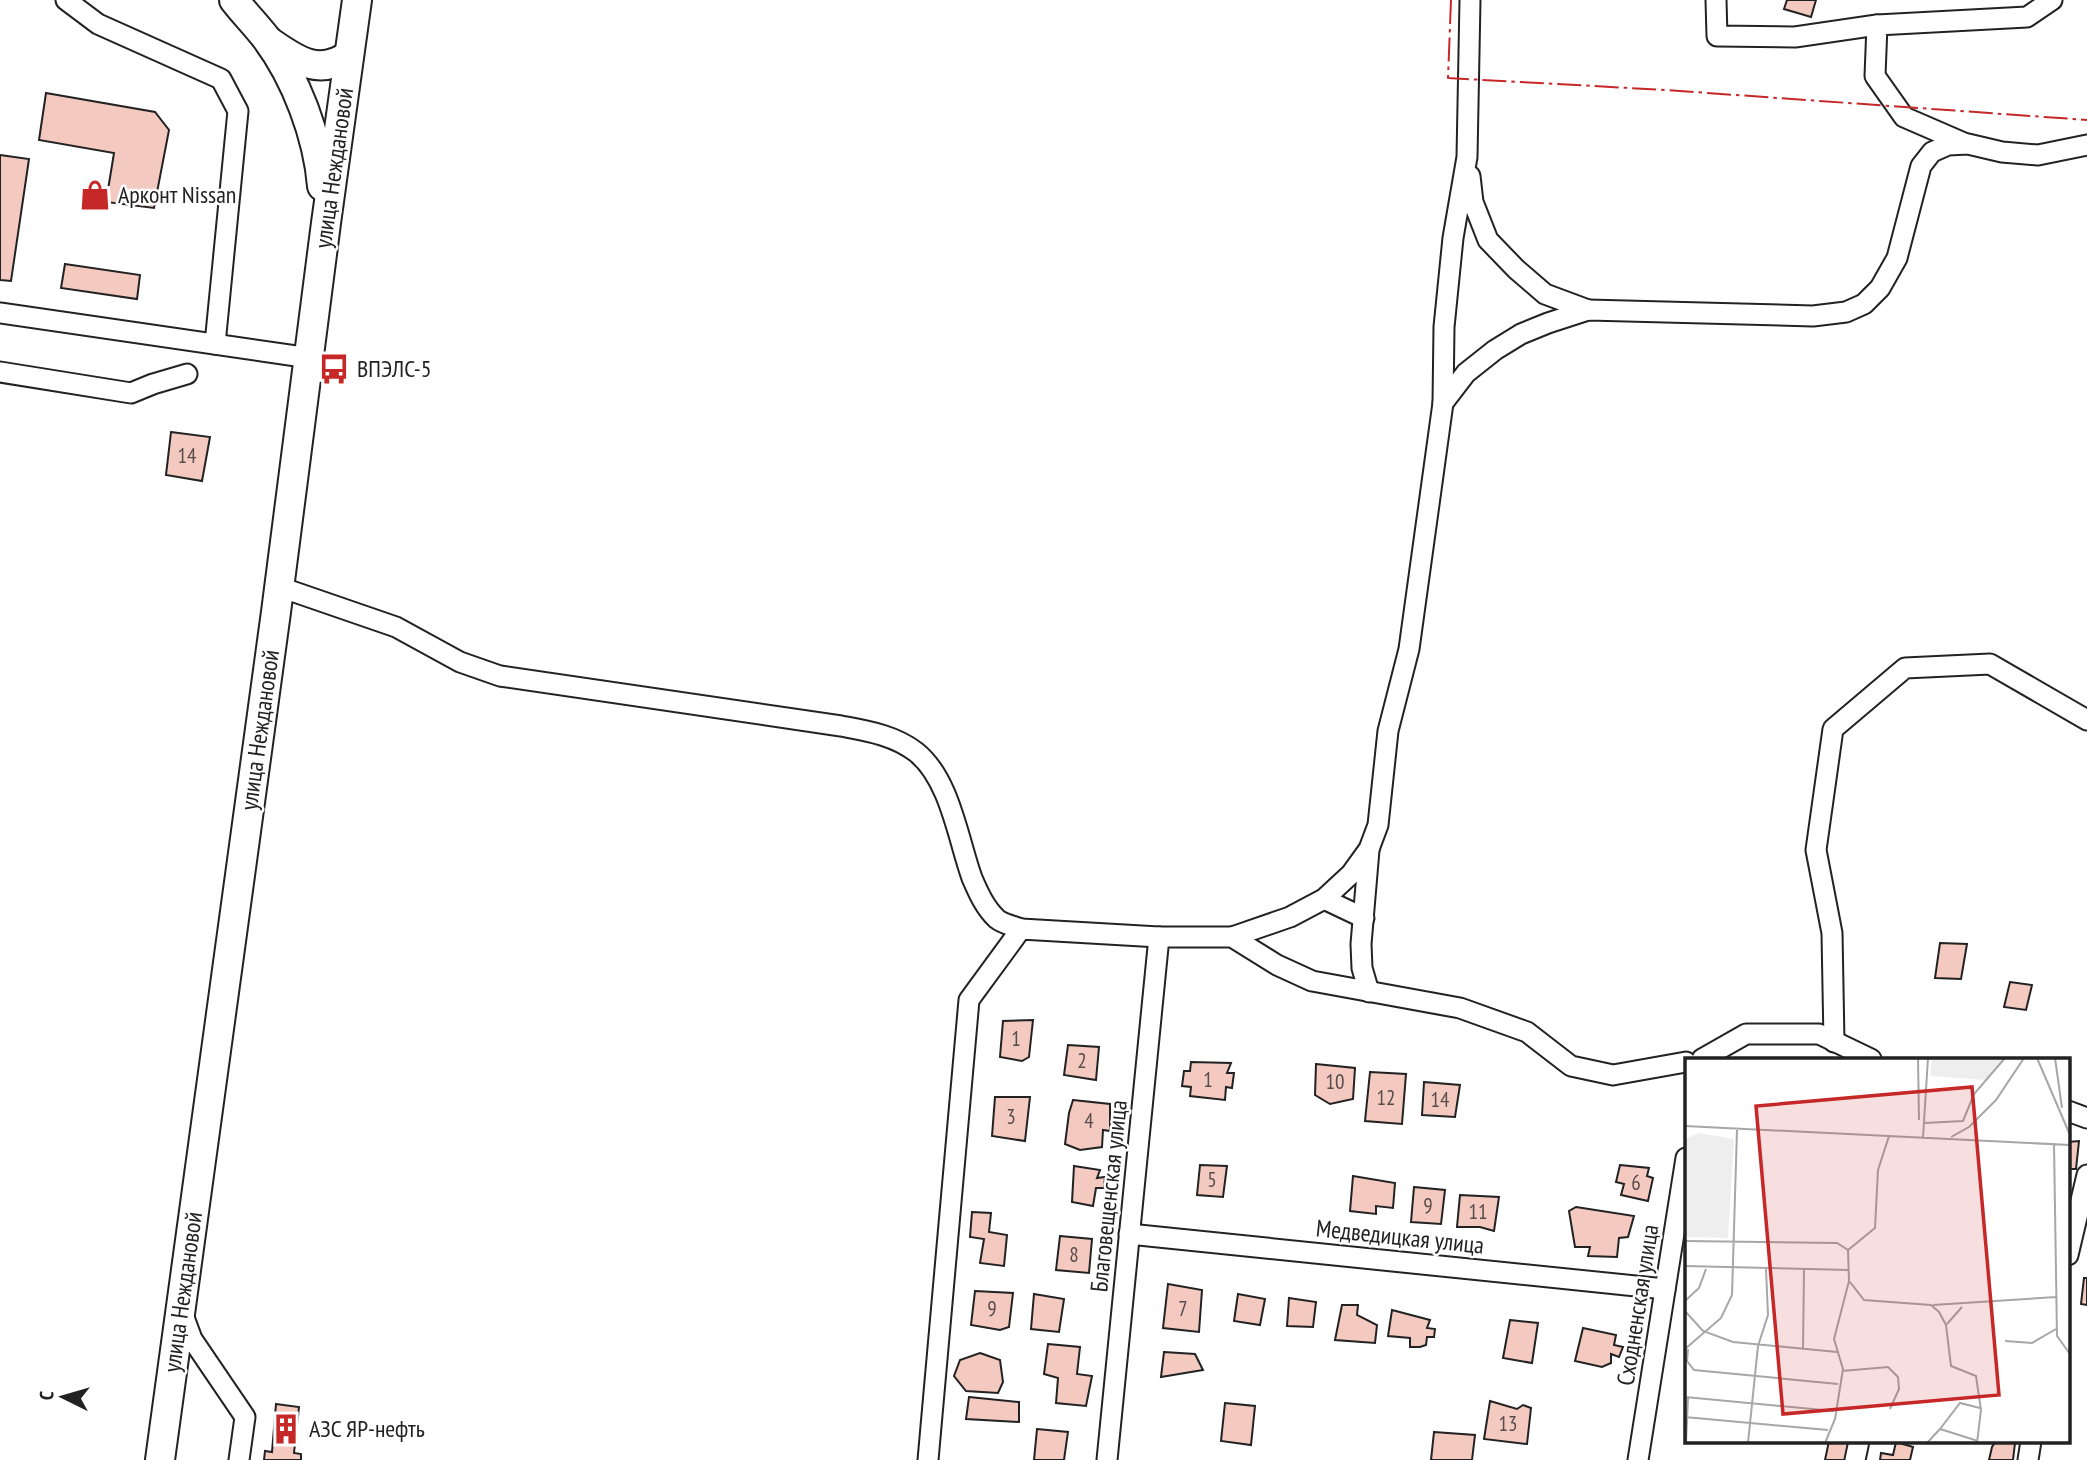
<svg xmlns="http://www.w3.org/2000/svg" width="2087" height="1460" viewBox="0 0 2087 1460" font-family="'PT Sans Narrow',sans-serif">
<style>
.building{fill:#f3c9c0;stroke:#222;stroke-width:2}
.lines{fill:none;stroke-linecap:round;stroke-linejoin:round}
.minor-casing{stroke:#222;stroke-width:23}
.highway-casing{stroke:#222;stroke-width:32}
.minor{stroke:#fff;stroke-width:19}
.highway{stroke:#fff;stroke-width:28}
.power{stroke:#c62828;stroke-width:2;stroke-dasharray:24 5 3.5 5;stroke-linecap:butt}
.labels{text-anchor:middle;stroke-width:5;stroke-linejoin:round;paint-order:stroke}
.number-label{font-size:21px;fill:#564c4a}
.street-label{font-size:24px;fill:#222;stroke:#fff}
.poi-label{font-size:24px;fill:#222;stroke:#fff;text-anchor:start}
.inset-road{fill:none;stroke:#a7a7a7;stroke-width:2}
.view{fill:#c62828;fill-opacity:0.15;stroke:#c62828;stroke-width:3.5}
.inset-edge{fill:none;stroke:#222;stroke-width:3.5}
</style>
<rect width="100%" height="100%" fill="#fff"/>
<g class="building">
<path d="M1787,0H1816L1811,17L1784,9Z"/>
<path d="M46,93L155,112L169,130L154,208L106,202L114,153L39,140Z"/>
<path d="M0,155L29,159L11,281L0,280Z"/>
<path d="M65,264L140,275L137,299L61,288Z"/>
<path d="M171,432L210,437L202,481L166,475Z"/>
<path d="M1940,943L1967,944L1961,979L1935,978Z"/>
<path d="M2010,982L2032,985L2026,1010L2004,1007Z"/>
<path d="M1033,1020L1029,1057L1022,1061L1000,1057L1003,1021Z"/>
<path d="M1068,1045L1099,1047L1096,1080L1064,1075Z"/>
<path d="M1191,1062L1231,1063L1227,1073H1234L1232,1088L1226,1087L1225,1100L1190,1096L1191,1087L1182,1086L1184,1071H1190Z"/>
<path d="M1316,1064L1355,1068L1353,1099L1330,1104L1315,1095Z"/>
<path d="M1370,1072L1406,1074L1402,1124L1365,1121Z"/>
<path d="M1424,1082L1460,1085L1455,1117L1422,1115Z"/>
<path d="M995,1097H1030L1025,1141L992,1136Z"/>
<path d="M1073,1100L1110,1104V1131L1103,1130L1102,1147L1080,1150L1065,1144L1069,1113Z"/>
<path d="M2079,1141L2076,1169H2068V1142Z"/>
<path d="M1200,1165L1227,1166L1223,1197L1197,1195Z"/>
<path d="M1620,1165L1649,1168L1647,1176L1653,1178L1648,1201L1621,1195L1624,1184L1616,1182Z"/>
<path d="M1074,1166L1100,1170L1097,1178L1105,1177L1104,1188H1096L1093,1206L1072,1202Z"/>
<path d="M1353,1176L1395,1183L1393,1208L1376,1206V1214L1350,1211Z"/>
<path d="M1414,1187L1445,1190L1441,1224L1411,1222Z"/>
<path d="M1460,1195L1499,1197L1494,1231L1480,1227H1457Z"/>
<path d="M1576,1207L1634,1216L1628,1237L1619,1238L1617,1257L1588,1256L1590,1247H1575L1569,1211Z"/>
<path d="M972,1212L991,1213L989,1232L1007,1235L1004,1266L980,1263L984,1239L970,1237Z"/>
<path d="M1060,1236L1092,1239L1089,1273L1056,1270Z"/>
<path d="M2084,1278H2087V1305L2081,1304Z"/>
<path d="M1168,1284L1202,1290L1199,1332L1163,1328Z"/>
<path d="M975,1291L1013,1293L1009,1327L1000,1330L971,1325Z"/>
<path d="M1034,1294L1064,1299L1059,1332L1031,1329Z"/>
<path d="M1238,1294L1265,1299L1260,1325L1234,1321Z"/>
<path d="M1289,1298L1316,1302L1313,1327L1287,1326Z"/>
<path d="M1342,1305H1358L1357,1315L1377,1325L1375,1343L1335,1340Z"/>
<path d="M1392,1310L1430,1320L1427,1328L1435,1329L1434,1337H1427L1426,1345L1420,1347H1410V1338L1388,1336Z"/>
<path d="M1510,1320L1538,1323L1532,1363L1503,1358Z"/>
<path d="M1583,1328L1616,1335L1614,1345L1623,1347L1619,1357L1611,1354V1363L1602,1367L1575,1361Z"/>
<path d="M1048,1344L1080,1347L1077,1374L1092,1376L1086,1406L1056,1403L1058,1378L1044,1374Z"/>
<path d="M1164,1352L1195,1354L1203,1370L1161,1377Z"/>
<path d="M980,1353L1000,1360L1003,1382L998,1393L966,1391L954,1376L960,1360Z"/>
<path d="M969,1397L1019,1402V1422L966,1419Z"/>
<path d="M1490,1401L1517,1409L1523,1405L1531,1408L1527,1444L1484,1439Z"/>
<path d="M1225,1403L1255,1406L1251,1445L1221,1441Z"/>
<path d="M276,1404L299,1407L294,1453L301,1454V1460H264L265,1451L272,1452Z"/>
<path d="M1037,1429L1068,1432L1064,1460H1034Z"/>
<path d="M1434,1432L1475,1435L1472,1460H1431Z"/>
<path d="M1829,1441L1852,1443L1849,1460H1825Z"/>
<path d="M1996,1441L2015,1443L2013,1460H1989L1992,1447Z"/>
<path d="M1896,1442L1913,1447L1910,1460H1880L1881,1453L1893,1455Z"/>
</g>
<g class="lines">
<g class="minor-casing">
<g id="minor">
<path d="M66,0L98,24L221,79L238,111L215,344"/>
<path d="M1716,0L1717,36L1795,37L1877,25"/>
<path d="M1964,143L1904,117L1875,76L1877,25L2027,17L2052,0"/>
<path d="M1470,176L1473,202L1488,240L1516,269L1545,294L1588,310"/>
<path d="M0,313L310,358"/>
<path d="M0,372L131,393L153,384L187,374"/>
<path d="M1443,403L1444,327L1453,238L1467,157L1470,0"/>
<path d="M280,587L396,627L460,662L500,676L841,726C867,731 894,735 916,752C950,779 958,839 972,878C978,892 985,908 997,919C1003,924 1014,926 1021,929"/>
<path d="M1369,850L1361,944L1362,968L1369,992"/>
<path d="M1324,899L1364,918"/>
<path d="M1232,937L1290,917L1324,899L1351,874L1369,849L1378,825L1388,731L1409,649L1443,403L1466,373L1495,350L1521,334L1548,323L1588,310L1813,316L1846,312L1864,304L1880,288L1897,258L1921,166L1932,152L1948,145L1968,144L2002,152L2038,155L2087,145"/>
<path d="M1834,1042L1832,933L1816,850L1833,729L1905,668L1990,664L2087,720"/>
<path d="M1702,1059L1746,1034H1819L1871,1059"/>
<path d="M2068,1111L2087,1118"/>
<path d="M1129,1234L1665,1289"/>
<path d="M2068,1255L2087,1175"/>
<path d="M182,1312L192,1339L245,1417L239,1460"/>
<path d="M928,1460L969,1000L1021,929L1159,937H1232L1277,965L1312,981L1460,1008L1527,1032L1571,1066L1613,1075L1686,1062"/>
<path d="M1107,1460L1159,937"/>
<path d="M1638,1460L1686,1158"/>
<path d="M1855,1460L1859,1441"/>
<path d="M2028,1460L2031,1441"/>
</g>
</g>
<g class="highway-casing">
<g id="highway">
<path d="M234,0C244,13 256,25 266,38C296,78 318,136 322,186"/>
<path d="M270,42C296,60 319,77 349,55"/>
<path d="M160,1460L276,612L326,223L357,0"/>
</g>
</g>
<use href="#minor" class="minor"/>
<use href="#highway" class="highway"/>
<path class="power" d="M1451,0L1448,78L1666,90L2087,120"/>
</g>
<defs>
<g id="shop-bare" transform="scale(2.415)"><path d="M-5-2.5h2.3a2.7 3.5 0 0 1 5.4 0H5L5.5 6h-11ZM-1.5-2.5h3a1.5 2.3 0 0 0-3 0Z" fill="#c62828" stroke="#fff" stroke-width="2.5" paint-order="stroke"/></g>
<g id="bus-bare" transform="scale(2.415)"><path d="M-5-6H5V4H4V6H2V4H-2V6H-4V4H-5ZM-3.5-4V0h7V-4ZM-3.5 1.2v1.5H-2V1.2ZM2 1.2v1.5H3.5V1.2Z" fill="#c62828" stroke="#fff" stroke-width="2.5" paint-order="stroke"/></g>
<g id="building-bare" transform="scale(2.415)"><path d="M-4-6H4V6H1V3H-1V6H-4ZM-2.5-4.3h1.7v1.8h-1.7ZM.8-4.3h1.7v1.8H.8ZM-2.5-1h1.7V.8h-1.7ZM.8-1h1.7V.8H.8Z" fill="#c62828" stroke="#fff" stroke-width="2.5" paint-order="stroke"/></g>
</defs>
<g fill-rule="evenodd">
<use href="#shop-bare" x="95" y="195"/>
<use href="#bus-bare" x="334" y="369"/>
<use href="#building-bare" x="286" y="1429"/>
</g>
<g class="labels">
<g class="number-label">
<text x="187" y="463">14</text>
<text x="1016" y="1046">1</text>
<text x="1082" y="1068">2</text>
<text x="1208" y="1087">1</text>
<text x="1335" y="1089">10</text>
<text x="1386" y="1105">12</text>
<text x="1440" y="1107">14</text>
<text x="1011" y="1124">3</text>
<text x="1089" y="1128">4</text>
<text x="1212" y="1187">5</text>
<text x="1636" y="1190">6</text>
<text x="1428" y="1213">9</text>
<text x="1478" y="1219">11</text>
<text x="1074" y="1262">8</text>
<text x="992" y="1316">9</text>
<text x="1183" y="1316">7</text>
<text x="1508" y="1431">13</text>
</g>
<g class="street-label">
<text transform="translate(334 168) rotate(-82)" y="8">улица Неждановой</text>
<text transform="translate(260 730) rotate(-82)" y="8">улица Неждановой</text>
<text transform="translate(1109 1196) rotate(-84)" y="8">Благовещенская улица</text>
<text transform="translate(1400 1237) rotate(6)" y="8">Медведицкая улица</text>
<text transform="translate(183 1292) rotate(-82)" y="8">улица Неждановой</text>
<text transform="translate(1638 1305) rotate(-81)" y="8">Сходненская улица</text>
</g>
<g class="poi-label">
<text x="118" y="203">Арконт Nissan</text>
<text x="357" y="377">ВПЭЛС-5</text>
<text x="309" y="1437">АЗС ЯР-нефть</text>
</g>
</g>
<g transform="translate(1685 1058)">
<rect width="385" height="385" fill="#fff"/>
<path d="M247,0H318L301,22L245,18ZM14,75L49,81L43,180L0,179V81Z" fill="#eee"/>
<path class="inset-road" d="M233,0L234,62M352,0L385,77M370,0L377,50M239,65L278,63L289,36L320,0M0,68L385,87M238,79L243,0M266,79L284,69L311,42L339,0M369,86L372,278L385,296M0,183L152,185L163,192L164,223L149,281L158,311L150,361L140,385M163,192L190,170L193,112L204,78M0,208L164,212M165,224L179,242L246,247L254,254L261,267L266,308L291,318L296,352L292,385M0,243L14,230L21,211M248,247L371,239M0,253L18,273L48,284L152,294M262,266L277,249M320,283L347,285L371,271M0,291L36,260L47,237L52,72M3,291L2,303L9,312L153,326M118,291L119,212M157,313L203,309L213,319L214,331L205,351M0,339L149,353M0,359L143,372M255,371L275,345L295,350M1,385L3,340M63,385L73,288L83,257L81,211M242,385L255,371L293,383"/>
<path class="view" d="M287,29L314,337L98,356L71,48Z"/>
<rect width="385" height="385" class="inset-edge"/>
</g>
<g transform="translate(63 1397) rotate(275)" stroke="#ffffff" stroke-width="5" paint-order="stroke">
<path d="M0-5L12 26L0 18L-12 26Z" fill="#222222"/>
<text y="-10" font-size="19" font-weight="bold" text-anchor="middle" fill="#222222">С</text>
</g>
</svg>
